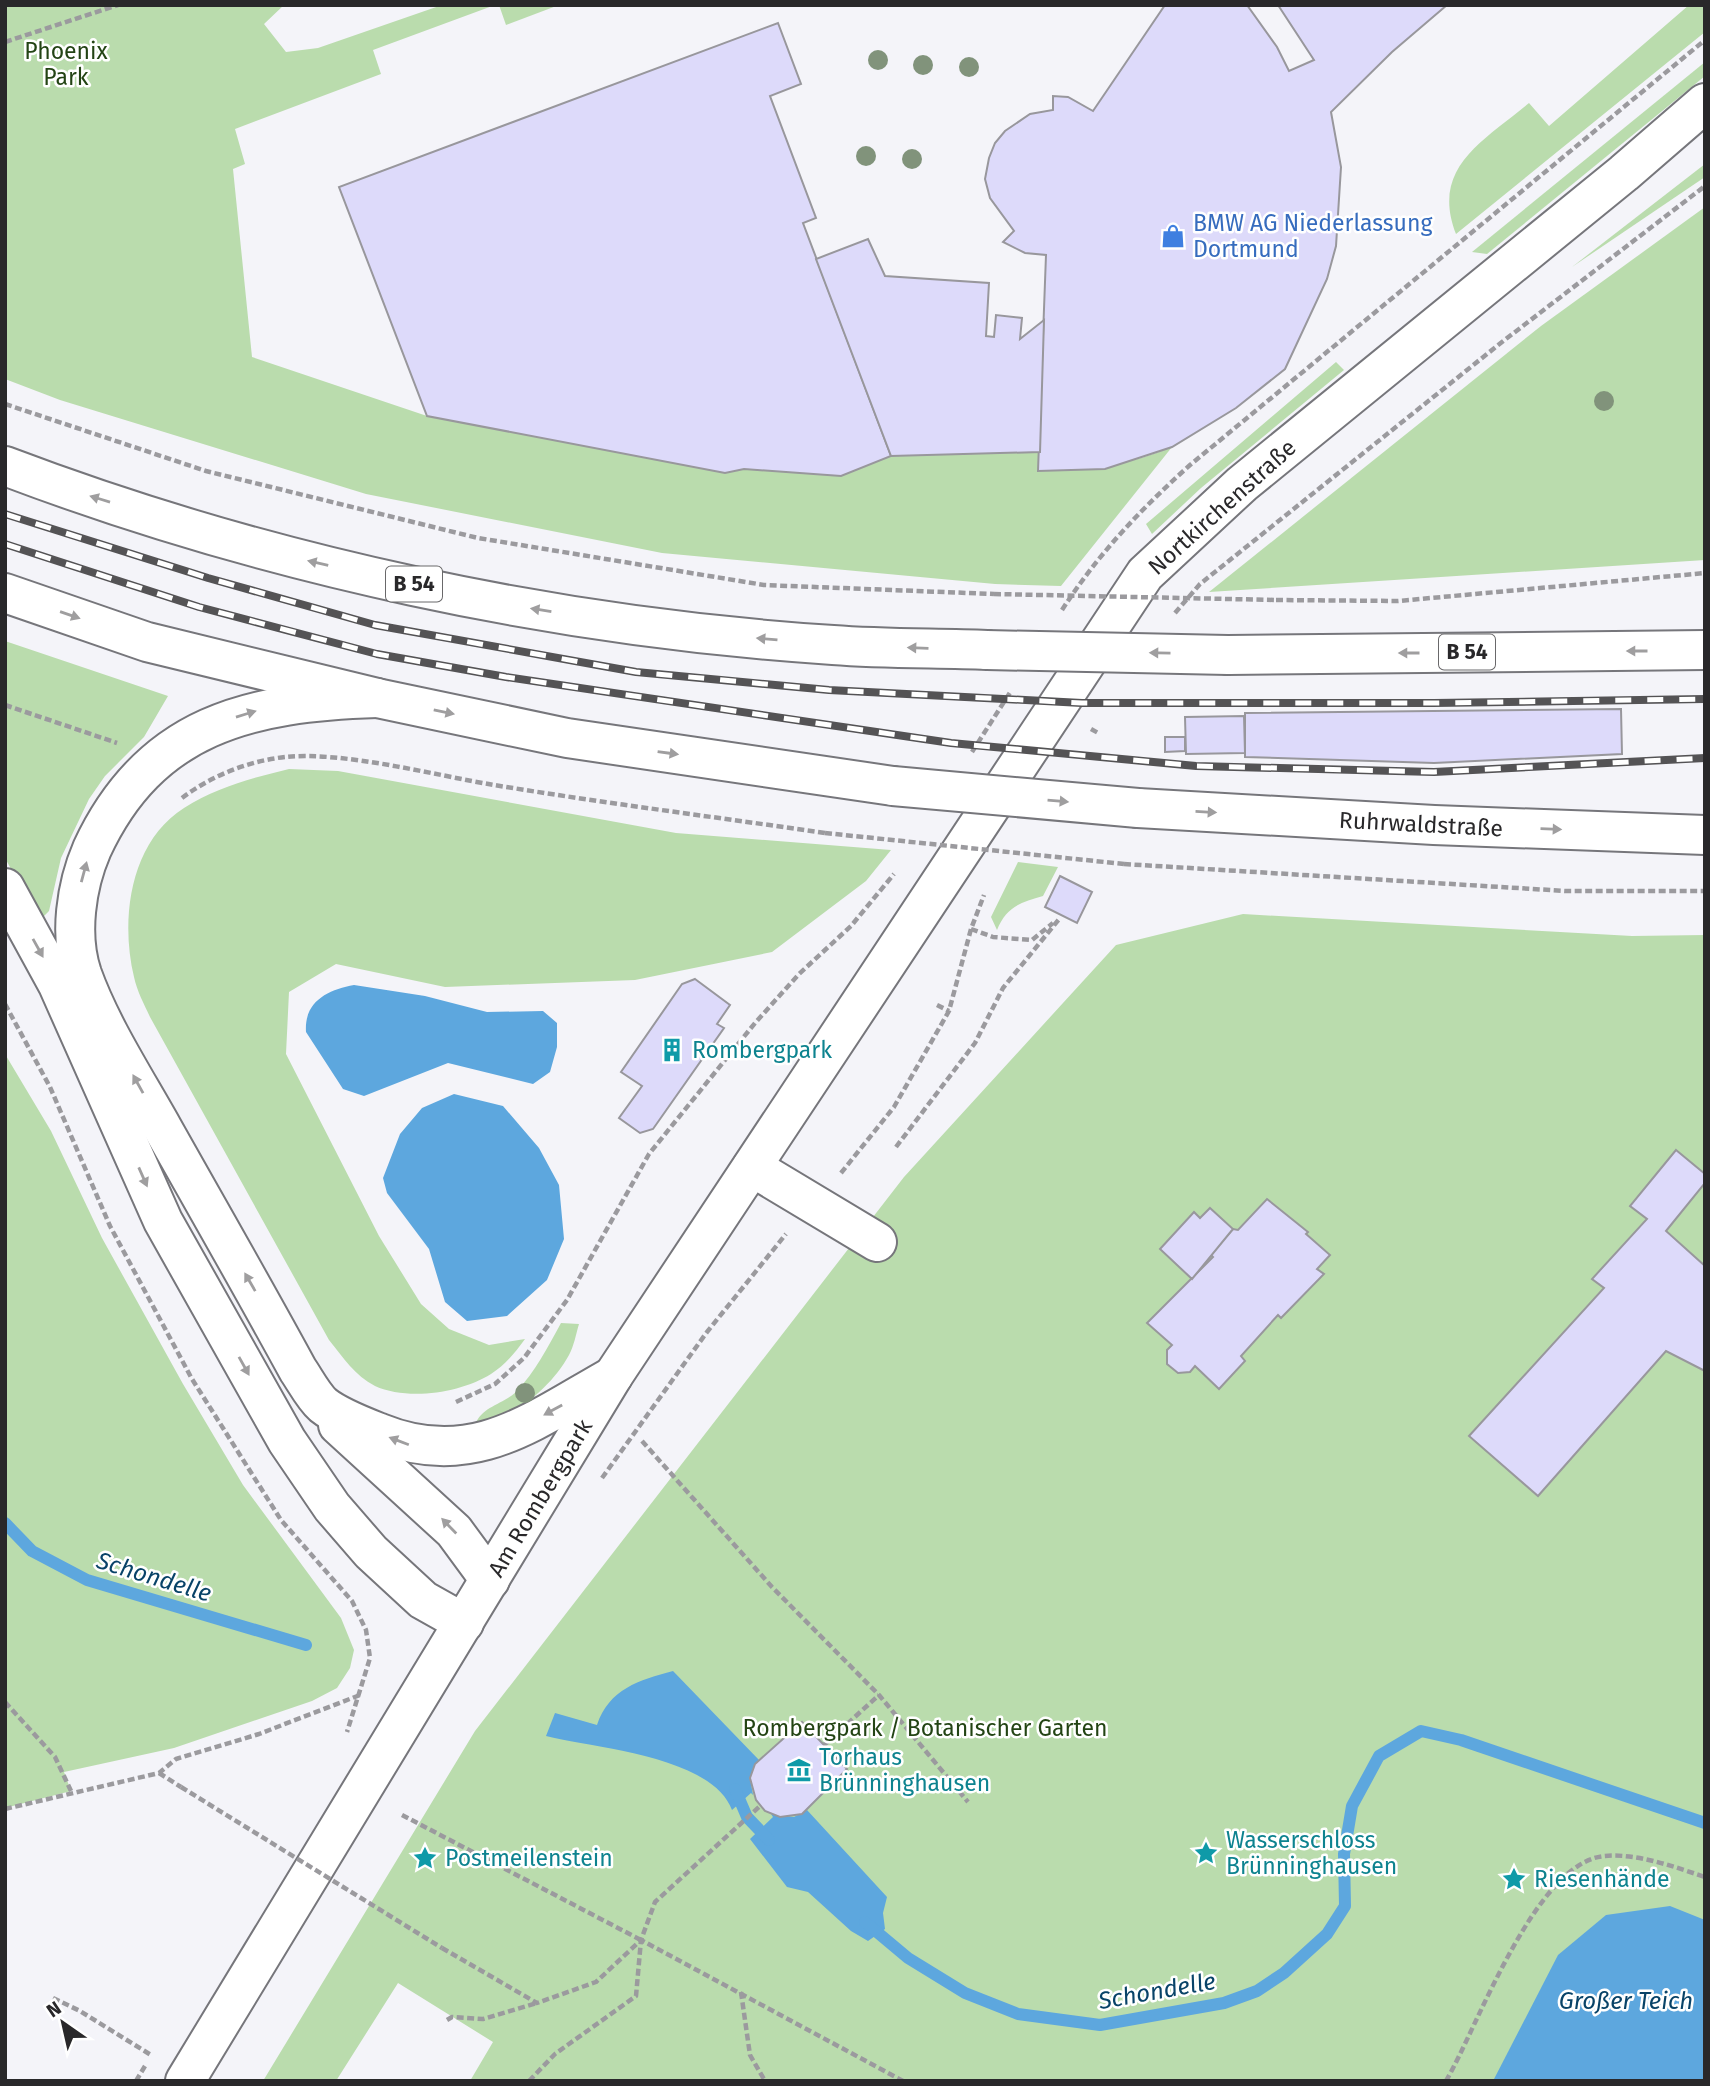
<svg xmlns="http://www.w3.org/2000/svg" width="1710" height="2086" viewBox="0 0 1710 2086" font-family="'Fira Sans',sans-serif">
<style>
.green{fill:#badcad}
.water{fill:#5da7de}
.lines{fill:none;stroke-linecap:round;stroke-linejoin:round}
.stream{stroke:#5da7de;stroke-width:12}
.building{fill:#dddafa;stroke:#98979c;stroke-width:2}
.street-casing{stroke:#76767b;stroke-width:42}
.secondary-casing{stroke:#76767b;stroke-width:42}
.highway-casing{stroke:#76767b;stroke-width:42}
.path{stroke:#9b9a9e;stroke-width:4.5;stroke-dasharray:7 3.5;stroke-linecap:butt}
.street{stroke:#fff;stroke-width:38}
.secondary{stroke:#fff;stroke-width:38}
.highway{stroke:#fff;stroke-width:38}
.rail-casing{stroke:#545355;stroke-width:8}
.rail{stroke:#fff;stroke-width:5;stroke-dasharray:16;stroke-linecap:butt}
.highway-bridge-casing{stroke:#76767b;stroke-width:42;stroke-linecap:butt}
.path-bridge{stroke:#9b9a9e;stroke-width:4.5;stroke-dasharray:7 3.5;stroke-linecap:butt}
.highway-bridge{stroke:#fff;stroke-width:38}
.tree{fill:#81937b}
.oneway{fill:#9f9e9f}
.labels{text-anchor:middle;stroke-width:5;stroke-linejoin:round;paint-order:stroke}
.shield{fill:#fff;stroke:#69686a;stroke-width:2}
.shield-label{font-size:21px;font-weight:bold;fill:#29282a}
.park-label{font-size:23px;fill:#234414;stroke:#fff}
.shop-label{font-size:23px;fill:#366cbe;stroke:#fff;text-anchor:start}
.street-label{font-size:23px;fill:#29282a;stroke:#fff}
.culture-label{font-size:23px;fill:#0d838f;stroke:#fff;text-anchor:start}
.water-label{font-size:24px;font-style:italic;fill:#084368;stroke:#fff}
</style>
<rect width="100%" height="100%" fill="#f4f4f9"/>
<g class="green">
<path d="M5,5H284L264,24L286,52L318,48L442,5H495L373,50L381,74L235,129L245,164L233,169L252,357L427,416L725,473L744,469L841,476L891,456L1040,452L1038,470C1087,473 1127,465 1172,447L1061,586L995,584L662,553L366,494L60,400L5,379Z"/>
<path d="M499,5H559L506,25Z"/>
<path d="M1689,5H1705V32L1456,234C1430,167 1484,141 1529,103L1549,126Z"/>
<path d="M1705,62V76L1487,254L1472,252Z"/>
<path d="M1705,164V177L1572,267Z"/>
<path d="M1705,207V560L1209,592L1541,326Z"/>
<path d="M1336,362L1344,370L1201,488L1152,534L1146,524Z"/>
<path d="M5,641L168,696L144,737L105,776L89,799L61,858L49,911L42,918L33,909L5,858Z"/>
<path d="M289,769L338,771L676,833L891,850L866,881L772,952L635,980L445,987L336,964L289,992L286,1054L379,1236L421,1304L449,1329L489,1345L525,1339C515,1353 505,1365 491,1374C461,1393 408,1401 375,1386C355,1376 343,1357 329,1340L150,1017C144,1004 137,991 134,977C120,919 130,842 184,808C217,787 252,778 289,769Z"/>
<path d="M1018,862L1058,867L1043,896C1021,902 1006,907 997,930L991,917Z"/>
<path d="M1243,914L1632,936L1705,935V2081H470L493,2042L398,1983L336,2081H263L475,1731L904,1177L1116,945Z"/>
<path d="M5,1054L51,1131L102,1238L183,1384L243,1485L341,1618L354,1650L350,1668L337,1688L312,1701L174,1748L64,1772L71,1791L5,1808Z"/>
<path d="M561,1323L579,1324C576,1334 574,1346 569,1355C551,1388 512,1420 475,1425C482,1406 502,1405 516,1392C535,1372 548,1347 561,1323Z"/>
</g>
<g class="water">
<path d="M354,985L425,996L487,1012L543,1011L557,1023V1047L550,1072L533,1084L448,1063L364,1096L343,1089L306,1032C304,1001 328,990 354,985Z"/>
<path d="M454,1094L503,1106L539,1148L559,1185L564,1239L547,1280L507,1316L467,1321L445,1302L429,1249L387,1193L383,1178L400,1134L422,1108Z"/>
<path d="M673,1671L759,1760L750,1778L753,1795L751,1793L732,1810C712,1756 594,1748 546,1736L555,1713L597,1725C609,1689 639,1680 673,1671Z"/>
<path d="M807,1810L887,1897L883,1913L885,1929L868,1941L851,1931L808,1892L787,1887L750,1839L773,1817L771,1814L794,1817Z"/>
<path d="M1670,1906L1705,1920V2081H1493L1558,1955L1606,1915Z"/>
</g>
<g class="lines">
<g class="stream">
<path d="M5,1523L32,1551L87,1580L306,1645"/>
<path d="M735,1789L747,1817L769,1840"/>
<path d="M865,1922L908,1958L965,1993L1018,2014L1100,2025L1224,2003L1257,1991L1284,1973L1327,1934L1345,1906L1344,1854L1352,1806L1379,1756L1421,1731L1461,1740L1705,1823"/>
</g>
</g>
<g class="building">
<path d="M1165,5H1247L1277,47L1289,71L1314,60L1278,5H1447L1392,52L1331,112L1341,167L1336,246L1327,279L1285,369L1236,408L1172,447L1105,469L1038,471L1046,255L1025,253L1003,242L1014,231L990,198L985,179L989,158L995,143L1005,131L1030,114L1053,110V96L1068,97L1093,111Z"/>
<path d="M778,23L801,84L770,96L816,218L803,223L891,456L841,476L744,469L725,473L427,416L339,187Z"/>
<path d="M868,239L885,276L989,283L986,336L994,337L996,315L1022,318L1020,339L1044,320L1040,452L891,456L816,259Z"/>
<path d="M1621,709L1622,754L1434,763L1245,757V713Z"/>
<path d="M1244,716L1245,753L1186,754L1185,717Z"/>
<path d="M1165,737H1185V751L1165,752Z"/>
<path d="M1060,876L1092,892L1077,923L1045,907Z"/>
<path d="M695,979L730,1005L717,1024L724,1028L653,1129L640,1133L619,1118L642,1086L621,1072L682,984Z"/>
<path d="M1676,1150L1705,1174V1183L1666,1231L1705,1266V1371L1666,1351L1538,1496L1469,1436L1604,1288L1592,1279L1647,1219L1630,1206Z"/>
<path d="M1267,1199L1308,1232L1306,1234L1330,1255L1317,1269L1324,1274L1281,1318L1278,1315L1241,1356L1245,1361L1219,1389L1195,1366L1190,1372L1178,1373L1167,1364V1350L1172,1345L1147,1323L1213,1257L1210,1254L1233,1229L1238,1230Z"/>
<path d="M1210,1208L1233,1229L1192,1279L1160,1249L1194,1212L1200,1218Z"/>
<path d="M802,1722L847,1769L802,1814L780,1817L765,1811L756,1800L750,1778L755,1764Z"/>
</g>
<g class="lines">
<g class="street-casing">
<path id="street" d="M752,1167L877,1242"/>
</g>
<g class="secondary-casing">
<path id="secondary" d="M185,2081L613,1376L1145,574L1242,484L1624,173L1705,103"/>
</g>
<g class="highway-casing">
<g id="highway">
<path d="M5,466C266,565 555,627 833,645C884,649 936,648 987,650"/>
<path d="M5,593L147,642L377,698L567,738L893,786"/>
<path d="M1228,655L1705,650"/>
<path d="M377,698C250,702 150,724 92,849C76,886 69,935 82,974C101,1027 135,1079 163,1129C208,1209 254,1289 298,1370C305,1380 313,1396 323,1405C338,1417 362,1426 380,1433C473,1471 534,1420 613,1376"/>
<path d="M1138,808L1434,825L1705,835"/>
<path d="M5,888L58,985L163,1221L287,1441L332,1507L371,1552L423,1600L464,1623"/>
<path d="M338,1425L454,1531L490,1580"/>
</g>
</g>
<g class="path">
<path d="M5,42L118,5"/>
<path d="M5,404L206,471L478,538L764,585L994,594"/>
<path d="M1276,600L1398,601L1705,573"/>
<path d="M1062,610C1098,554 1141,509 1190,465L1705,40"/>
<path d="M1175,613L1200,584L1502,342L1705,186"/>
<path d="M5,705L117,743"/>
<path d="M1091,729L1100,734"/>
<path d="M972,752L1011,691"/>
<path d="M182,798C211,776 248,761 285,757C343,751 434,775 494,785C604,803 715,817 825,833"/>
<path d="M1124,864L1566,891H1705"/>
<path d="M971,929L993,937L1032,940L1053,923"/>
<path d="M5,1004L50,1087L110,1226L192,1379L281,1520L352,1601L366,1630L370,1658L347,1732"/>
<path d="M937,1005L949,1011"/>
<path d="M896,1147L975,1043L1003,988L1060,918"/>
<path d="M841,1173L894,1107L949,1011L971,929L984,895"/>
<path d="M456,1402L495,1384L524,1358L567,1300L649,1154L755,1023L799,974L851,926L894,874"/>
<path d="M642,1441L772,1587L879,1695L968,1802"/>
<path d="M602,1478L707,1332L786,1234"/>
<path d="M5,1702L55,1757L71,1791"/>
<path d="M824,1745L879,1695"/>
<path d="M159,1773L181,1787"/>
<path d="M5,1809L159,1773L176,1759L259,1734L360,1695"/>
<path d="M402,1815L641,1940"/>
<path d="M442,1948L537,2003L596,1982L641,1940L903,2081"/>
<path d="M741,1992L750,2055L765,2081"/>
<path d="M53,1998L80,2011L151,2055"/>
<path d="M447,2020L452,2017L483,2019L537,2003"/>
<path d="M136,2081L145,2066"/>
<path d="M529,2081L555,2054L636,1996L641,1940L655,1902L760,1806"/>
<path d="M1446,2081C1478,2026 1536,1861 1605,1856C1637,1853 1675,1867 1705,1877"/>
</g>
<use href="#street" class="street"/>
<use href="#secondary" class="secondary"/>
<use href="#highway" class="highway"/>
<g class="rail-casing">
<g id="rail">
<path d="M5,514L208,578L375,625L636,672L829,690L1082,703H1434L1705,699"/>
<path d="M5,544L199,607L377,654L506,677L951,743L1196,766L1434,772L1705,758"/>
</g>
</g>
<use href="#rail" class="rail"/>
<g class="highway-bridge-casing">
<g id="highway-bridge">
<path d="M987,650L1228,655"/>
<path d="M893,786L1138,808"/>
</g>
</g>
<g class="path-bridge">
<path d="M994,594L1276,600"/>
<path d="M825,833L1124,864"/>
<path d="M181,1787L442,1948"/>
</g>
<use href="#highway-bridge" class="highway-bridge"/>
</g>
<g class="tree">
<circle cx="878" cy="60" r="10"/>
<circle cx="923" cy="65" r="10"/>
<circle cx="969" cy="67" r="10"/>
<circle cx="866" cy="156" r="10"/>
<circle cx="912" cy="159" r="10"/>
<circle cx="1604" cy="401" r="10"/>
<circle cx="525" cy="1393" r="10"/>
</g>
<defs><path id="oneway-solid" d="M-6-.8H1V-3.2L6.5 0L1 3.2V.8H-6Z" transform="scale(1.75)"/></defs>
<g class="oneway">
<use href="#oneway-solid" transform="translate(100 499) rotate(-163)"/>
<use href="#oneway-solid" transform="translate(318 563) rotate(-167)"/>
<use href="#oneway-solid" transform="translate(541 610) rotate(-171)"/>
<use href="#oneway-solid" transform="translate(70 615) rotate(19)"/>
<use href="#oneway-solid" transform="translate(767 639) rotate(-175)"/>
<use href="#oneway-solid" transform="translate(918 648) rotate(-178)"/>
<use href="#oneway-solid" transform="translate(1637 651) rotate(180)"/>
<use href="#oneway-solid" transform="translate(1160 653) rotate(-179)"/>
<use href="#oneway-solid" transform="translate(1409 653) rotate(180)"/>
<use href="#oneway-solid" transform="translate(444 712) rotate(12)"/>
<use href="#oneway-solid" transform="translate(246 714) rotate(-17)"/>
<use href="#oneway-solid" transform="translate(668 753) rotate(8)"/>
<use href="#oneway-solid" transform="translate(1058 801) rotate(5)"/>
<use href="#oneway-solid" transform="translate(1206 812) rotate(3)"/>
<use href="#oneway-solid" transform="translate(1551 829) rotate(2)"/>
<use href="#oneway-solid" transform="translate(84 872) rotate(-75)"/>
<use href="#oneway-solid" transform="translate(38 948) rotate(61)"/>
<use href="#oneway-solid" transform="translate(138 1084) rotate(-119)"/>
<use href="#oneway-solid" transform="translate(143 1177) rotate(66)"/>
<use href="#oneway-solid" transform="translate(250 1282) rotate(-120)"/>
<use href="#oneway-solid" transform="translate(244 1366) rotate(61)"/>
<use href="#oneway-solid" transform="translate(553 1410) rotate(151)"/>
<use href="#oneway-solid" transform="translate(399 1441) rotate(-159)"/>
<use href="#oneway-solid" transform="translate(449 1526) rotate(-134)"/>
</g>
<defs>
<g id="shop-bare" transform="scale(1.89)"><path d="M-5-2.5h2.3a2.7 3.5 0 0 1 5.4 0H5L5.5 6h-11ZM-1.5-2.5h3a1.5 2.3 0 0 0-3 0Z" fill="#3f7fe0" stroke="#fff" stroke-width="2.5" paint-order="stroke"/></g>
<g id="building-bare" transform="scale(1.89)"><path d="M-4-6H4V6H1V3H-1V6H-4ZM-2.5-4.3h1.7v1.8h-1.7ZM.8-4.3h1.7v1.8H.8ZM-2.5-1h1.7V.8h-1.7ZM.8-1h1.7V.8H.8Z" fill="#0f9aa8" stroke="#fff" stroke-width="2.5" paint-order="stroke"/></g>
<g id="museum-bare" transform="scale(1.89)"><path d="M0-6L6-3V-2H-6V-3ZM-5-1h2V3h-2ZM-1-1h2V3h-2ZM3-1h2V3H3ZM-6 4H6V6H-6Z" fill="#0f9aa8" stroke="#fff" stroke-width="2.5" paint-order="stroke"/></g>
<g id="sight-bare" transform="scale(1.89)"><path d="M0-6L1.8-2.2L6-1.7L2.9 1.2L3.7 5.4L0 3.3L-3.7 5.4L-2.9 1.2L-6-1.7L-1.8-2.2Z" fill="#0f9aa8" stroke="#fff" stroke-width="2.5" paint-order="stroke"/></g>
</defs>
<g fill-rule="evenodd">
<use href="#shop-bare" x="1173" y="236"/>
<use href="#building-bare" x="672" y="1050"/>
<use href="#museum-bare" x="799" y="1770"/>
<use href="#sight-bare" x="1206" y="1853"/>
<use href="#sight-bare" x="425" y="1858"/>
<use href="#sight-bare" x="1514" y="1879"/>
</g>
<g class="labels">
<g class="shield">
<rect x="386" y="566.5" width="56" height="35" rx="5"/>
<rect x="1439" y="634.5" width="56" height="35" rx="5"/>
</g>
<g class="shield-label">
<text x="414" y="591">B 54</text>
<text x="1467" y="659">B 54</text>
</g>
<g class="park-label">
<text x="66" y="59">Phoenix<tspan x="66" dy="26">Park</tspan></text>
<text x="925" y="1736">Rombergpark / Botanischer Garten</text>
</g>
<g class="shop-label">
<text x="1193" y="231">BMW AG Niederlassung<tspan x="1193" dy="26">Dortmund</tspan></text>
</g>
<g class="street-label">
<text transform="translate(1222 507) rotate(-42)" y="8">Nortkirchenstraße</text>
<text transform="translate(1421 824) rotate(3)" y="8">Ruhrwaldstraße</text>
<text transform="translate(540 1498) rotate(-59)" y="8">Am Rombergpark</text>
</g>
<g class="culture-label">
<text x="692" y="1058">Rombergpark</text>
<text x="819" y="1765">Torhaus<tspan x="819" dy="26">Brünninghausen</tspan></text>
<text x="1226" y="1848">Wasserschloss<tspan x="1226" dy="26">Brünninghausen</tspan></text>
<text x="445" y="1866">Postmeilenstein</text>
<text x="1534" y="1887">Riesenhände</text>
</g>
<g class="water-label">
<text transform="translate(154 1577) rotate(17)" y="8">Schondelle</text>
<text transform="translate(1157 1991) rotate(-10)" y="8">Schondelle</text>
<text x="1626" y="2009">Großer Teich</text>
</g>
</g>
<rect width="1710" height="2086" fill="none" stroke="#29282a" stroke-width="14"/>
<g transform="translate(63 2023) rotate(326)" stroke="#ffffff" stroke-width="5" paint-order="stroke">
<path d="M0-5L12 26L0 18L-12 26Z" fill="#29282a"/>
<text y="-10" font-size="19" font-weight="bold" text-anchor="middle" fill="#29282a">N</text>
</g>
</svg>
